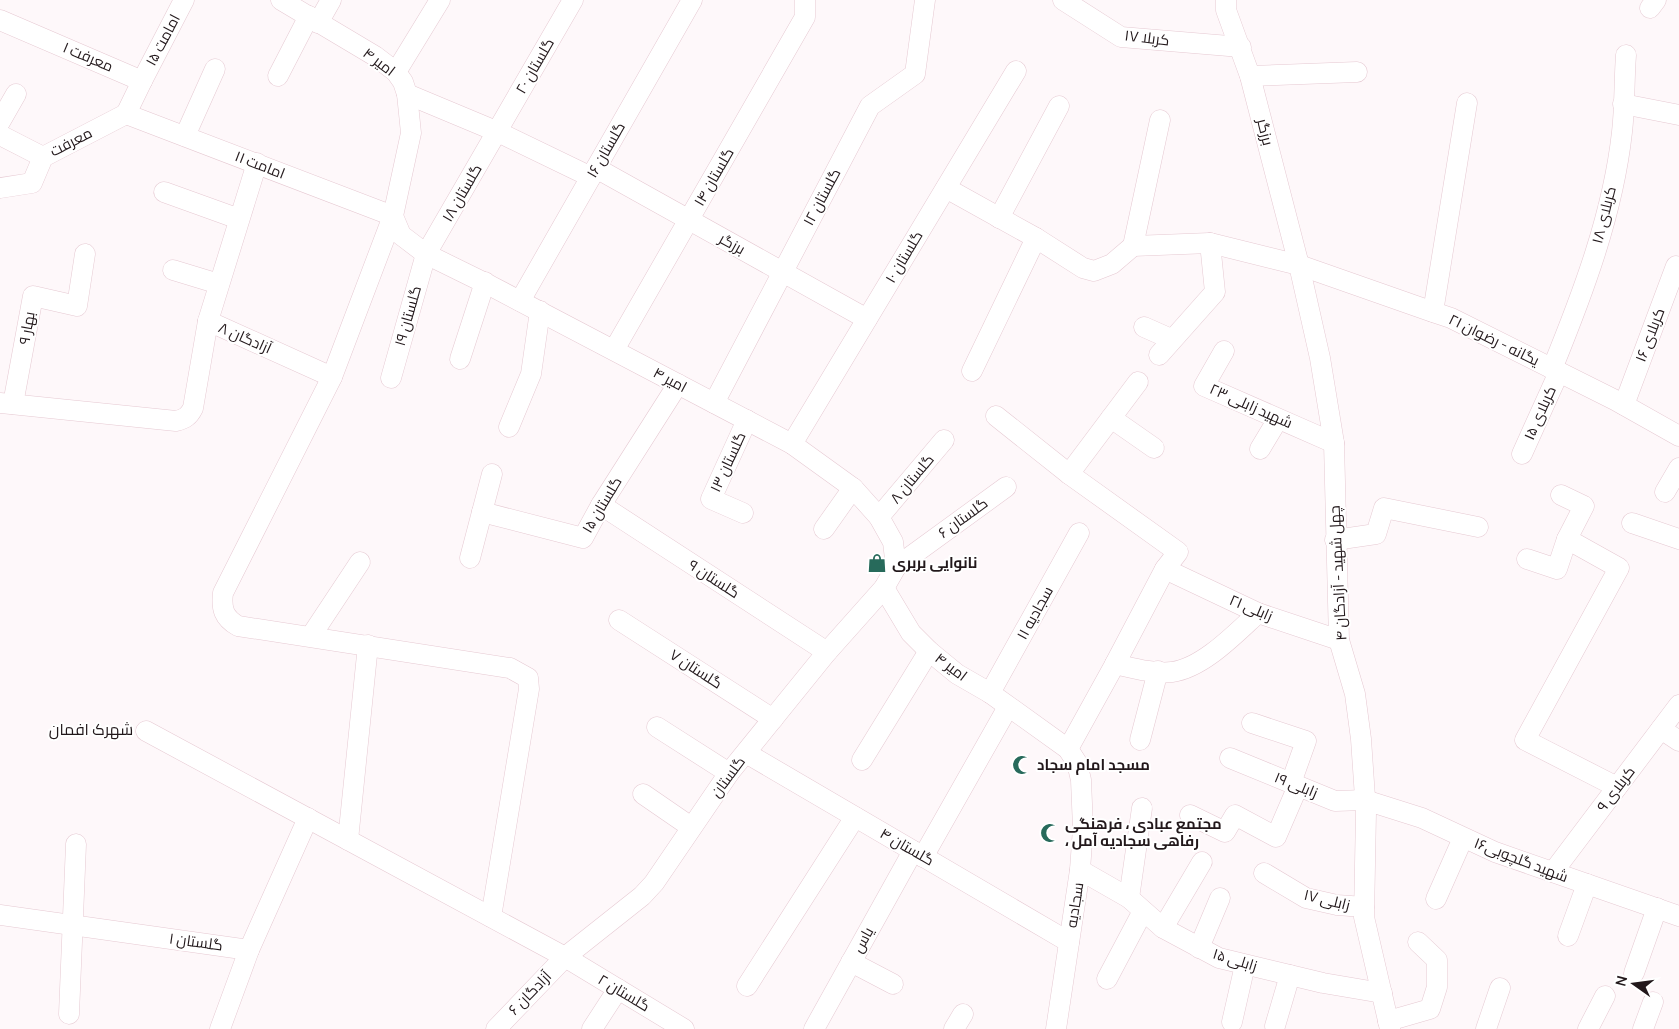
<svg xmlns="http://www.w3.org/2000/svg" width="1679" height="1029" viewBox="0 0 1679 1029" font-family="Manrope,Cairo,sans-serif">
<style>
.lines{fill:none;stroke-linecap:round;stroke-linejoin:round}
.minor-casing{stroke:#e6c9d2;stroke-width:21}
.minor{stroke:#fff;stroke-width:20}
.labels{text-anchor:middle;stroke-width:4;stroke-linejoin:round;paint-order:stroke}
.street-label{font-size:15px;fill:#22181b;stroke:#fff}
.poi-label{font-size:15px;font-weight:bold;fill:#22181b;stroke:#fff;text-anchor:start}
.neighbourhood-label{font-size:16px;fill:#22181b;stroke:#fff}
</style>
<rect width="100%" height="100%" fill="#fef8fa"/>
<g class="lines">
<g class="minor-casing">
<g id="minor">
<path d="M281,0L375,56L396,72L403,82L407,94L411,133L393,216L401,235L426,254L491,286L792,444L853,488L879,517L893,542L896,567L884,588L827,652L729,773L654,883L642,896L565,957L496,1029"/>
<path d="M1063,0L1121,37L1241,47"/>
<path d="M1226,0V10L1250,76L1299,265L1320,358L1334,443L1339,640L1355,694L1361,739L1366,812L1364,917L1390,1029"/>
<path d="M1650,8L1656,0"/>
<path d="M0,20L142,81L126,114"/>
<path d="M318,23L331,0"/>
<path d="M396,72L440,0"/>
<path d="M278,76L309,16"/>
<path d="M1250,76L1357,72"/>
<path d="M142,81L184,0"/>
<path d="M407,94L498,132L591,177"/>
<path d="M1623,104L1679,115"/>
<path d="M0,122L16,94"/>
<path d="M0,135L43,157"/>
<path d="M185,136L215,69"/>
<path d="M596,168L867,319"/>
<path d="M0,188L32,183L43,157L126,114"/>
<path d="M946,188L1036,238L1083,268L1094,271L1112,264L1133,246L1160,120"/>
<path d="M164,192L239,219"/>
<path d="M999,218L1059,106"/>
<path d="M1133,246L1210,243L1299,265L1433,312L1451,318L1615,400L1679,436"/>
<path d="M173,270L219,284"/>
<path d="M520,301L692,0"/>
<path d="M1433,312L1467,103"/>
<path d="M208,321L257,163"/>
<path d="M1144,327L1171,339"/>
<path d="M614,350L805,17V0"/>
<path d="M1224,351L1204,386L1334,443"/>
<path d="M1159,355L1215,292L1210,243"/>
<path d="M460,359L485,282"/>
<path d="M1552,369C1583,293 1613,214 1622,132C1625,107 1624,81 1626,55"/>
<path d="M972,371L1036,238"/>
<path d="M332,377L223,593C221,609 224,618 238,626L510,668L528,678L529,689L491,917"/>
<path d="M391,378L426,254L573,0"/>
<path d="M0,403L176,421C185,419 189,416 193,408L208,321L332,377L393,216L126,114"/>
<path d="M714,403L870,106L915,74L925,0"/>
<path d="M13,404L33,296L77,306L85,254"/>
<path d="M1624,405L1676,266"/>
<path d="M996,416L1069,474L1178,552L1165,569L1115,664"/>
<path d="M1111,418L1154,448"/>
<path d="M509,427L531,374L540,311"/>
<path d="M792,444L1016,71"/>
<path d="M1260,449L1278,419"/>
<path d="M1522,454L1559,372"/>
<path d="M1069,474L1138,382"/>
<path d="M1665,492L1679,468"/>
<path d="M601,505L827,652"/>
<path d="M482,512L583,538L601,505L678,384"/>
<path d="M743,513L711,499L747,420"/>
<path d="M879,517L944,440"/>
<path d="M1632,523L1679,539"/>
<path d="M824,529L853,488"/>
<path d="M1567,539L1619,568L1525,740L1617,787"/>
<path d="M1335,540L1376,534L1384,508L1478,527"/>
<path d="M470,558L492,474"/>
<path d="M1527,559L1557,569L1567,539L1584,506L1561,495"/>
<path d="M896,567L1006,487"/>
<path d="M1165,569L1258,613L1339,640"/>
<path d="M884,588L911,633L929,651L957,674L990,693L1068,749L1077,763L1081,780L1083,828L1080,870L1056,1029"/>
<path d="M619,620L773,719"/>
<path d="M311,636L360,562"/>
<path d="M990,693L1079,533"/>
<path d="M1252,723L1306,741L1291,783"/>
<path d="M657,727L729,773"/>
<path d="M1661,729L1679,741"/>
<path d="M146,731L565,957L684,1029"/>
<path d="M1140,740L1158,671"/>
<path d="M1068,749L1115,664C1133,668 1154,674 1172,672C1203,668 1236,633 1258,613"/>
<path d="M746,753L1069,942"/>
<path d="M1230,758L1335,801L1365,800L1422,818L1495,852L1679,916"/>
<path d="M862,760L929,651"/>
<path d="M643,794L691,827"/>
<path d="M1190,815L1225,832L1235,815L1276,837L1298,786"/>
<path d="M348,840L368,645"/>
<path d="M923,857L1008,707"/>
<path d="M1080,870L1129,898L1163,928L1219,958L1323,983L1382,993"/>
<path d="M1553,872L1679,705"/>
<path d="M1264,873L1306,898L1337,905L1364,907"/>
<path d="M1129,898L1142,808"/>
<path d="M1436,899L1463,838"/>
<path d="M0,915L249,950L308,818"/>
<path d="M1163,928L1202,862"/>
<path d="M1568,936L1587,884"/>
<path d="M1199,948L1220,898"/>
<path d="M851,962L893,984"/>
<path d="M1634,973L1657,908"/>
<path d="M1107,979L1143,911"/>
<path d="M747,986L855,817"/>
<path d="M69,1014L76,844"/>
<path d="M1388,1021L1430,1009L1437,987V960L1418,942"/>
<path d="M1232,1022L1245,965"/>
<path d="M1275,1026L1290,975"/>
<path d="M220,1029L249,950"/>
<path d="M592,1029L618,989"/>
<path d="M814,1029L913,851"/>
<path d="M954,1029L963,1014"/>
<path d="M1486,1029L1500,988"/>
<path d="M1588,1029L1605,996"/>
<path d="M1643,1029L1653,1002"/>
</g>
</g>
<use href="#minor" class="minor"/>
</g>
<defs>
<g id="shop-bare" transform="scale(1.5)"><path d="M-5-2.5h2.3a2.7 3.5 0 0 1 5.4 0H5L5.5 6h-11ZM-1.5-2.5h3a1.5 2.3 0 0 0-3 0Z" fill="#276a5b" stroke="#fff" stroke-width="2.5" paint-order="stroke"/></g>
<g id="mosque-bare" transform="scale(1.5)"><path d="M3.5-4.9A6 6 0 1 0 3.5 4.9A5 5 0 1 1 3.5-4.9Z" fill="#276a5b" stroke="#fff" stroke-width="2.5" paint-order="stroke"/></g>
</defs>
<g fill-rule="evenodd">
<use href="#shop-bare" x="877" y="563"/>
<use href="#mosque-bare" x="1022" y="765"/>
<use href="#mosque-bare" x="1050" y="833"/>
</g>
<g class="labels">
<g class="street-label">
<text transform="translate(1147 38) rotate(7)" y="5">کربلا ۱۷</text>
<text transform="translate(163 40) rotate(-62)" y="5">امامت ۱۵</text>
<text transform="translate(88 57) rotate(23)" y="5">معرفت ۱</text>
<text transform="translate(379 62) rotate(37)" y="5">امیر ۴</text>
<text transform="translate(535 66) rotate(-60)" y="5">گلستان ۲۰</text>
<text transform="translate(1265 132) rotate(76)" y="5">برزگر</text>
<text transform="translate(71 142) rotate(-27)" y="5">معرفت</text>
<text transform="translate(606 150) rotate(-60)" y="5">گلستان ۱۶</text>
<text transform="translate(260 165) rotate(21)" y="5">امامت ۱۱</text>
<text transform="translate(714 177) rotate(-60)" y="5">گلستان ۱۴</text>
<text transform="translate(462 193) rotate(-60)" y="5">گلستان ۱۸</text>
<text transform="translate(822 197) rotate(-62)" y="5">گلستان ۱۲</text>
<text transform="translate(1604 215) rotate(-76)" y="5">کربلای ۱۸</text>
<text transform="translate(732 244) rotate(29)" y="5">برزگر</text>
<text transform="translate(904 257) rotate(-59)" y="5">گلستان ۱۰</text>
<text transform="translate(408 316) rotate(-74)" y="5">گلستان ۱۹</text>
<text transform="translate(27 328) rotate(-80)" y="5">بهار ۹</text>
<text transform="translate(1650 335) rotate(-69)" y="5">کربلای ۱۶</text>
<text transform="translate(245 338) rotate(24)" y="5">آزادگان ۸</text>
<text transform="translate(1494 340) rotate(26)" y="5">یگانه - رضوان ۲۱</text>
<text transform="translate(670 380) rotate(28)" y="5">امیر ۴</text>
<text transform="translate(1251 406) rotate(24)" y="5">شهید زابلی ۲۳</text>
<text transform="translate(1540 413) rotate(-66)" y="5">کربلای ۱۵</text>
<text transform="translate(728 462) rotate(-65)" y="5">گلستان ۱۳</text>
<text transform="translate(912 479) rotate(-50)" y="5">گلستان ۸</text>
<text transform="translate(602 505) rotate(-59)" y="5">گلستان ۱۵</text>
<text transform="translate(963 518) rotate(-36)" y="5">گلستان ۶</text>
<text transform="translate(1338 573) rotate(-93)" y="5">چهل شهید - آزادگان ۴</text>
<text transform="translate(714 579) rotate(33)" y="5">گلستان ۹</text>
<text transform="translate(1251 608) rotate(23)" y="5">زابلی ۲۱</text>
<text transform="translate(1035 613) rotate(-61)" y="5">سجادیه ۱۱</text>
<text transform="translate(951 667) rotate(37)" y="5">امیر ۴</text>
<text transform="translate(696 669) rotate(33)" y="5">گلستان ۷</text>
<text transform="translate(728 777) rotate(-53)" y="5">گلستان</text>
<text transform="translate(1296 785) rotate(22)" y="5">زابلی ۱۹</text>
<text transform="translate(1616 789) rotate(-53)" y="5">کربلای ۹</text>
<text transform="translate(907 847) rotate(30)" y="5">گلستان ۴</text>
<text transform="translate(1521 860) rotate(21)" y="5">شهید گلچوبی۱۶</text>
<text transform="translate(1327 900) rotate(14)" y="5">زابلی ۱۷</text>
<text transform="translate(1075 905) rotate(-81)" y="5">سجادیه</text>
<text transform="translate(863 940) rotate(-61)" y="5">یاس</text>
<text transform="translate(196 942) rotate(8)" y="5">گلستان ۱</text>
<text transform="translate(1235 960) rotate(17)" y="5">زابلی ۱۵</text>
<text transform="translate(530 993) rotate(-46)" y="5">آزادگان ۶</text>
<text transform="translate(624 993) rotate(31)" y="5">گلستان ۲</text>
</g>
<g class="poi-label">
<text x="892" y="568">نانوایی بربری</text>
<text x="1037" y="770">مسجد امام سجاد</text>
<text x="1065" y="829">مجتمع عبادی ، فرهنگی<tspan x="1065" dy="17">، رفاهی سجادیه آمل</tspan></text>
</g>
<g class="neighbourhood-label">
<text x="91" y="735">شهرک افمان</text>
</g>
</g>
<g transform="translate(1634 984) rotate(284)" stroke="#ffffff" stroke-width="4" paint-order="stroke">
<path d="M0-4L9 19L0 12L-9 19Z" fill="#22181b"/>
<text y="-8" font-size="14" font-weight="bold" text-anchor="middle" fill="#22181b">N</text>
</g>
</svg>
